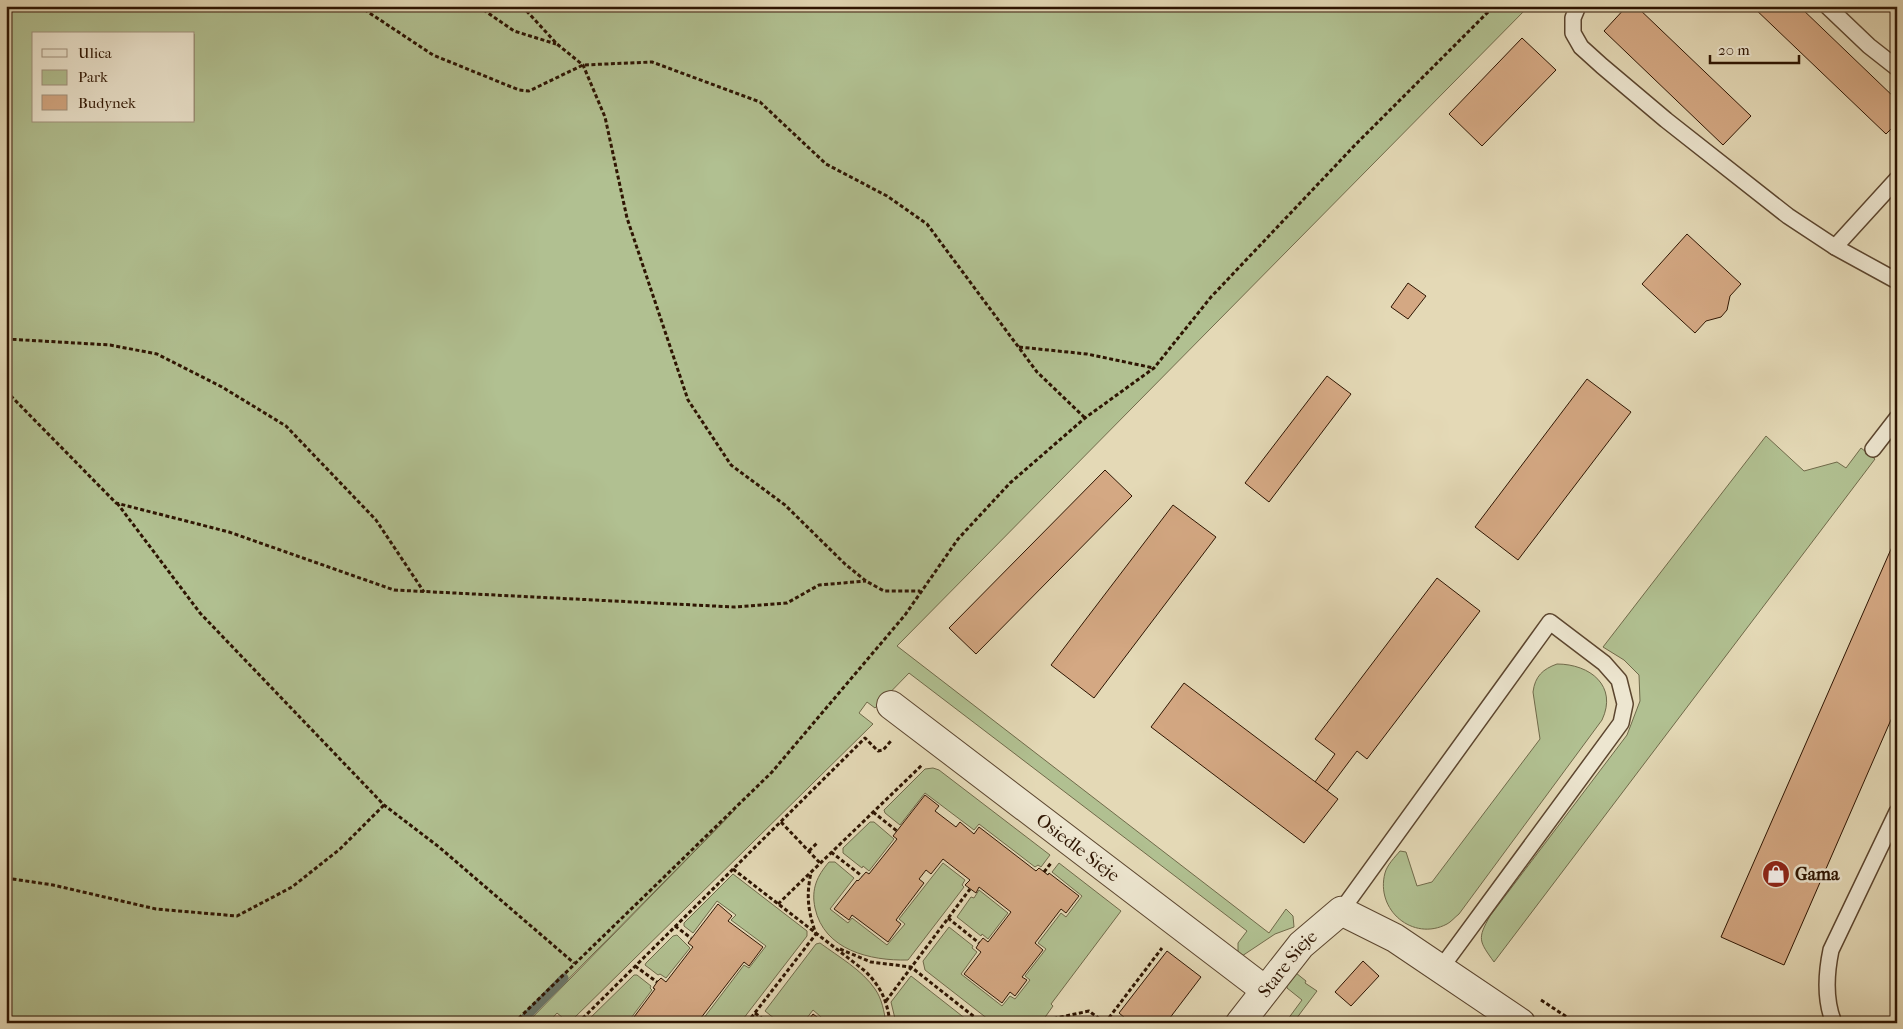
<svg xmlns="http://www.w3.org/2000/svg" width="1903" height="1029" viewBox="0 0 1903 1029" font-family="'IM FELL French Canon',serif">
<style>
.green{fill:#b1c091;stroke:#706a4a;fill-rule:evenodd}
.lines{fill:none;stroke-linecap:round;stroke-linejoin:round}
.stream{stroke:#6c786a;stroke-width:9}
.building{fill:#d4a883;stroke:#2e1502}
.lane-casing{stroke:#5c462f;stroke-width:18}
.street-casing{stroke:#5c462f;stroke-width:30}
.path{stroke:#2e1502;stroke-width:3;stroke-dasharray:4 2.5;stroke-linecap:butt}
.lane{stroke:#ede6d0;stroke-width:15}
.street{stroke:#ede6d0;stroke-width:28}
.labels{text-anchor:middle;stroke-width:5;stroke-linejoin:round;paint-order:stroke}
.street-label{font-size:18px;fill:#2e1502;stroke:#ede6d0}
.poi-label{font-size:18px;font-weight:bold;fill:#2e1502;stroke:#ede6d0;text-anchor:start}
</style>
<rect width="100%" height="100%" fill="#e4d9b6"/>
<filter id="stains"><feTurbulence type="fractalNoise" baseFrequency=".004" numOctaves="4"/><feColorMatrix values="0 0 0 0 .2 0 0 0 0 .09 0 0 0 0 .02 0 0 0 .5 -.17"/></filter>
<radialGradient id="worn" r=".72"><stop offset=".6" stop-color="#630" stop-opacity="0"/><stop offset="1" stop-color="#630" stop-opacity=".3"/></radialGradient>
<g class="green">
<path d="M6,6H1529L897,646L1269,933L1286,909L1293,916L1294,927L1275,934L1242,956L1238,953V943L1247,931L909,673L875,708L867,702L859,713L873,724L569,1023L557,1013L548,1023H527L735,810L525,1023H6ZM34,34H194V121H34Z"/>
<path d="M1766,436L1804,471L1837,462L1846,468L1861,448L1875,459L1494,962C1479,941 1477,939 1490,916L1627,735L1640,701L1639,675L1624,660L1603,647Z"/>
<path d="M1557,664C1590,664 1618,686 1602,720L1459,914C1455,917 1451,922 1447,924C1413,942 1375,910 1385,873C1387,865 1395,857 1400,851L1406,852L1417,886L1432,882L1540,739L1533,692C1535,676 1543,669 1557,664Z"/>
<path d="M933,768L939,770L1050,855L1041,867L1038,865L1035,867L979,824L974,830L925,793L900,825L885,813L884,810L925,769Z"/>
<path d="M870,822H874L894,839L869,871L863,866L862,868L843,853V848Z"/>
<path d="M829,862H835L854,878L830,909L848,923L852,918L887,945L905,924L899,919L943,863L965,880L962,885L964,887L908,960C870,961 824,950 815,908C811,889 817,876 829,862Z"/>
<path d="M1059,863L1121,911L1051,1004L1053,1006L1041,1023H993L925,970L923,961L949,927L973,946L972,948L977,952L961,974L1002,1006L1010,996L1015,999L1030,980L1025,976L1046,949L1038,943L1061,913L1066,917L1082,896L1052,872Z"/>
<path d="M733,874L807,931V936L740,1023H700L744,965L749,968L766,946L731,920L736,915L717,901L693,933L684,926V923Z"/>
<path d="M979,890L1008,913L988,939L982,934L981,936L957,917L971,897L974,898Z"/>
<path d="M677,935L690,948L666,978L660,974L658,975L645,965L646,963L673,936Z"/>
<path d="M820,943C839,957 862,970 875,989C882,999 884,1011 886,1023H828L813,1010L803,1023H780L765,1011L816,944Z"/>
<path d="M1296,973L1306,981L1305,983L1317,991L1293,1023H1285L1302,1000L1287,988V985Z"/>
<path d="M634,975H637L651,986L650,988L652,990L628,1022L629,1023H585Z"/>
<path d="M911,976L971,1023H896L891,1002Z"/>
</g>
<g class="lines">
<path class="stream" d="M520,1023L564,978"/>
</g>
<g class="building">
<path d="M1627,6H1636L1751,116L1723,145L1604,31Z"/>
<path d="M1752,6H1799L1897,100V123L1886,134Z"/>
<path d="M1522,38L1556,70L1482,146L1449,114Z"/>
<path d="M1687,234L1741,284L1730,296L1727,310L1721,317L1706,321L1695,333L1642,284Z"/>
<path d="M1408,283L1426,296L1408,319L1391,307Z"/>
<path d="M1327,376L1351,394L1269,502L1245,483Z"/>
<path d="M1587,379L1631,412L1518,560L1475,527Z"/>
<path d="M1105,470L1132,496L976,654L949,628Z"/>
<path d="M1173,505L1216,537L1094,698L1051,665Z"/>
<path d="M1895,540L1897,706L1784,965L1721,937Z"/>
<path d="M1437,578L1480,611L1367,759L1357,751L1327,791L1315,782L1335,754L1315,739Z"/>
<path d="M1184,683L1338,799L1304,843L1151,727Z"/>
<path d="M925,795L939,806L935,811L956,827L960,822L974,834L979,827L1036,871L1039,868L1048,875L1049,873L1079,896L1066,913L1061,909L1035,943L1043,950L1022,977L1027,980L1015,996L1010,992L1002,1003L964,974L981,952L976,948L979,943L983,938L988,942L1011,912L979,887L976,893L965,885L970,880L943,859L931,874L926,870L919,879L924,883L896,920L901,924L888,942L852,915L849,920L834,909L857,880L858,881L866,872L869,874L897,839L893,836Z"/>
<path d="M718,904L732,916L728,921L763,947L749,966L744,962L697,1023H633L631,1021L655,989L653,988L657,982L661,978L666,982L693,947L688,943Z"/>
<path d="M1167,951L1201,977L1166,1023H1131L1119,1013Z"/>
<path d="M1363,961L1379,976L1351,1006L1335,992Z"/>
<path d="M813,1014L825,1023H806Z"/>
</g>
<g class="lines">
<g class="lane-casing">
<g id="lane">
<path d="M1578,6L1573,18V33L1581,47L1602,66L1666,120L1788,216L1835,247L1897,281"/>
<path d="M1827,6L1869,46L1897,68"/>
<path d="M1835,247L1897,179"/>
<path d="M1873,449L1897,418"/>
<path d="M1341,911L1550,622L1604,663L1619,680L1625,704L1621,723L1441,968"/>
<path d="M1834,1023C1824,999 1826,974 1831,950L1897,812"/>
</g>
</g>
<g class="street-casing">
<g id="street">
<path id="s1" d="M891,705L1265,990"/>
<path id="s2" d="M1240,1023L1301,945L1341,911L1395,938L1521,1023"/>
</g>
</g>
<g class="path">
<path d="M359,6L433,55L519,90L529,91L583,65L652,62L760,102L826,164L887,196L927,224L1037,372L1085,418"/>
<path d="M478,6L514,31L556,44"/>
<path d="M522,6L557,44L583,65L605,117L627,218L688,400L731,465L785,505L845,564L866,581L884,591H920"/>
<path d="M6,339L110,345L157,354L222,387L286,426L376,520L424,592"/>
<path d="M1019,347L1087,354L1154,368"/>
<path d="M6,391L116,503L229,532L394,590L734,607L787,603L819,585L866,581"/>
<path d="M117,503L200,613L384,805L439,847L574,963"/>
<path d="M873,812L897,831"/>
<path d="M781,822L820,863"/>
<path d="M809,851L817,843"/>
<path d="M831,852L862,876"/>
<path d="M733,869L865,971C881,987 887,1000 890,1023"/>
<path d="M1044,872L1051,863"/>
<path d="M6,878L53,885L156,909L237,916L292,887L340,849L384,805"/>
<path d="M778,904L923,764"/>
<path d="M948,918L979,943"/>
<path d="M675,926L691,938"/>
<path d="M840,949L871,962L911,967L982,1023"/>
<path d="M635,966L657,982"/>
<path d="M1541,1000L1576,1023"/>
<path d="M886,1001L970,889"/>
<path d="M6,1008L7,1023"/>
<path d="M755,1013L768,1023"/>
<path d="M514,1023L772,772L905,615L958,539L1010,483L1085,418L1154,368L1211,297L1356,144L1494,6"/>
<path d="M578,1023L865,738L878,751L883,750L891,741"/>
<path d="M747,1023L816,934C808,912 806,895 811,873"/>
<path d="M1049,1023L1052,1019L1089,1011L1105,1023"/>
<path d="M1105,1023L1162,948"/>
</g>
<use href="#lane" class="lane"/>
<use href="#street" class="street"/>
</g>
<defs>
<g id="shop-disc" transform="scale(1.4375)"><circle r="9.5" fill="#8f2418" stroke="#ede6d0"/><path d="M-5-2.5h2.3a2.7 3.5 0 0 1 5.4 0H5L5.5 6h-11ZM-1.5-2.5h3a1.5 2.3 0 0 0-3 0Z" fill="#fff"/></g>
</defs>
<g fill-rule="evenodd">
<use href="#shop-disc" x="1776" y="874"/>
</g>
<g class="labels">
<g class="street-label">
<text dy="6" stroke="none"><textPath href="#s1" startOffset="235">Osiedle Sieje</textPath></text>
<text dy="6" stroke="none"><textPath href="#s2" startOffset="76">Stare Sieje</textPath></text>
</g>
<g class="poi-label">
<text x="1795" y="880">Gama</text>
</g>
</g>
<rect width="1903" height="1029" fill="none" stroke="#e4d9b6" stroke-width="25"/>
<rect x="8" y="8" width="1888" height="1014" fill="none" stroke="#2e1502" stroke-width="2.5"/>
<rect x="12" y="12" width="1878" height="1004" fill="none" stroke="#2e1502"/>
<rect x="32" y="32" width="162" height="90" fill="#ede6d0" stroke="#a1927e"/>
<rect x="42" y="49" width="25" height="8" fill="#ede6d0" stroke="#a1927e"/>
<text x="78" y="58" font-size="15" fill="#2e1502">Ulica</text>
<rect x="42" y="70" width="25" height="15" fill="#b1c091" stroke="#a1927e"/>
<text x="78" y="82" font-size="15" fill="#2e1502">Park</text>
<rect x="42" y="95" width="25" height="15" fill="#d4a883" stroke="#a1927e"/>
<text x="78" y="108" font-size="15" fill="#2e1502">Budynek</text>
<path d="M1710 55v8h89v-8" fill="none" stroke="#2e1502" stroke-width="2.5"/>
<text x="1718" y="55" font-size="15" fill="#2e1502" stroke="#ede6d0" stroke-width="4" paint-order="stroke">20 m</text>
<rect width="100%" height="100%" filter="url(#stains)"/>
<rect width="100%" height="100%" fill="url(#worn)"/>
</svg>
